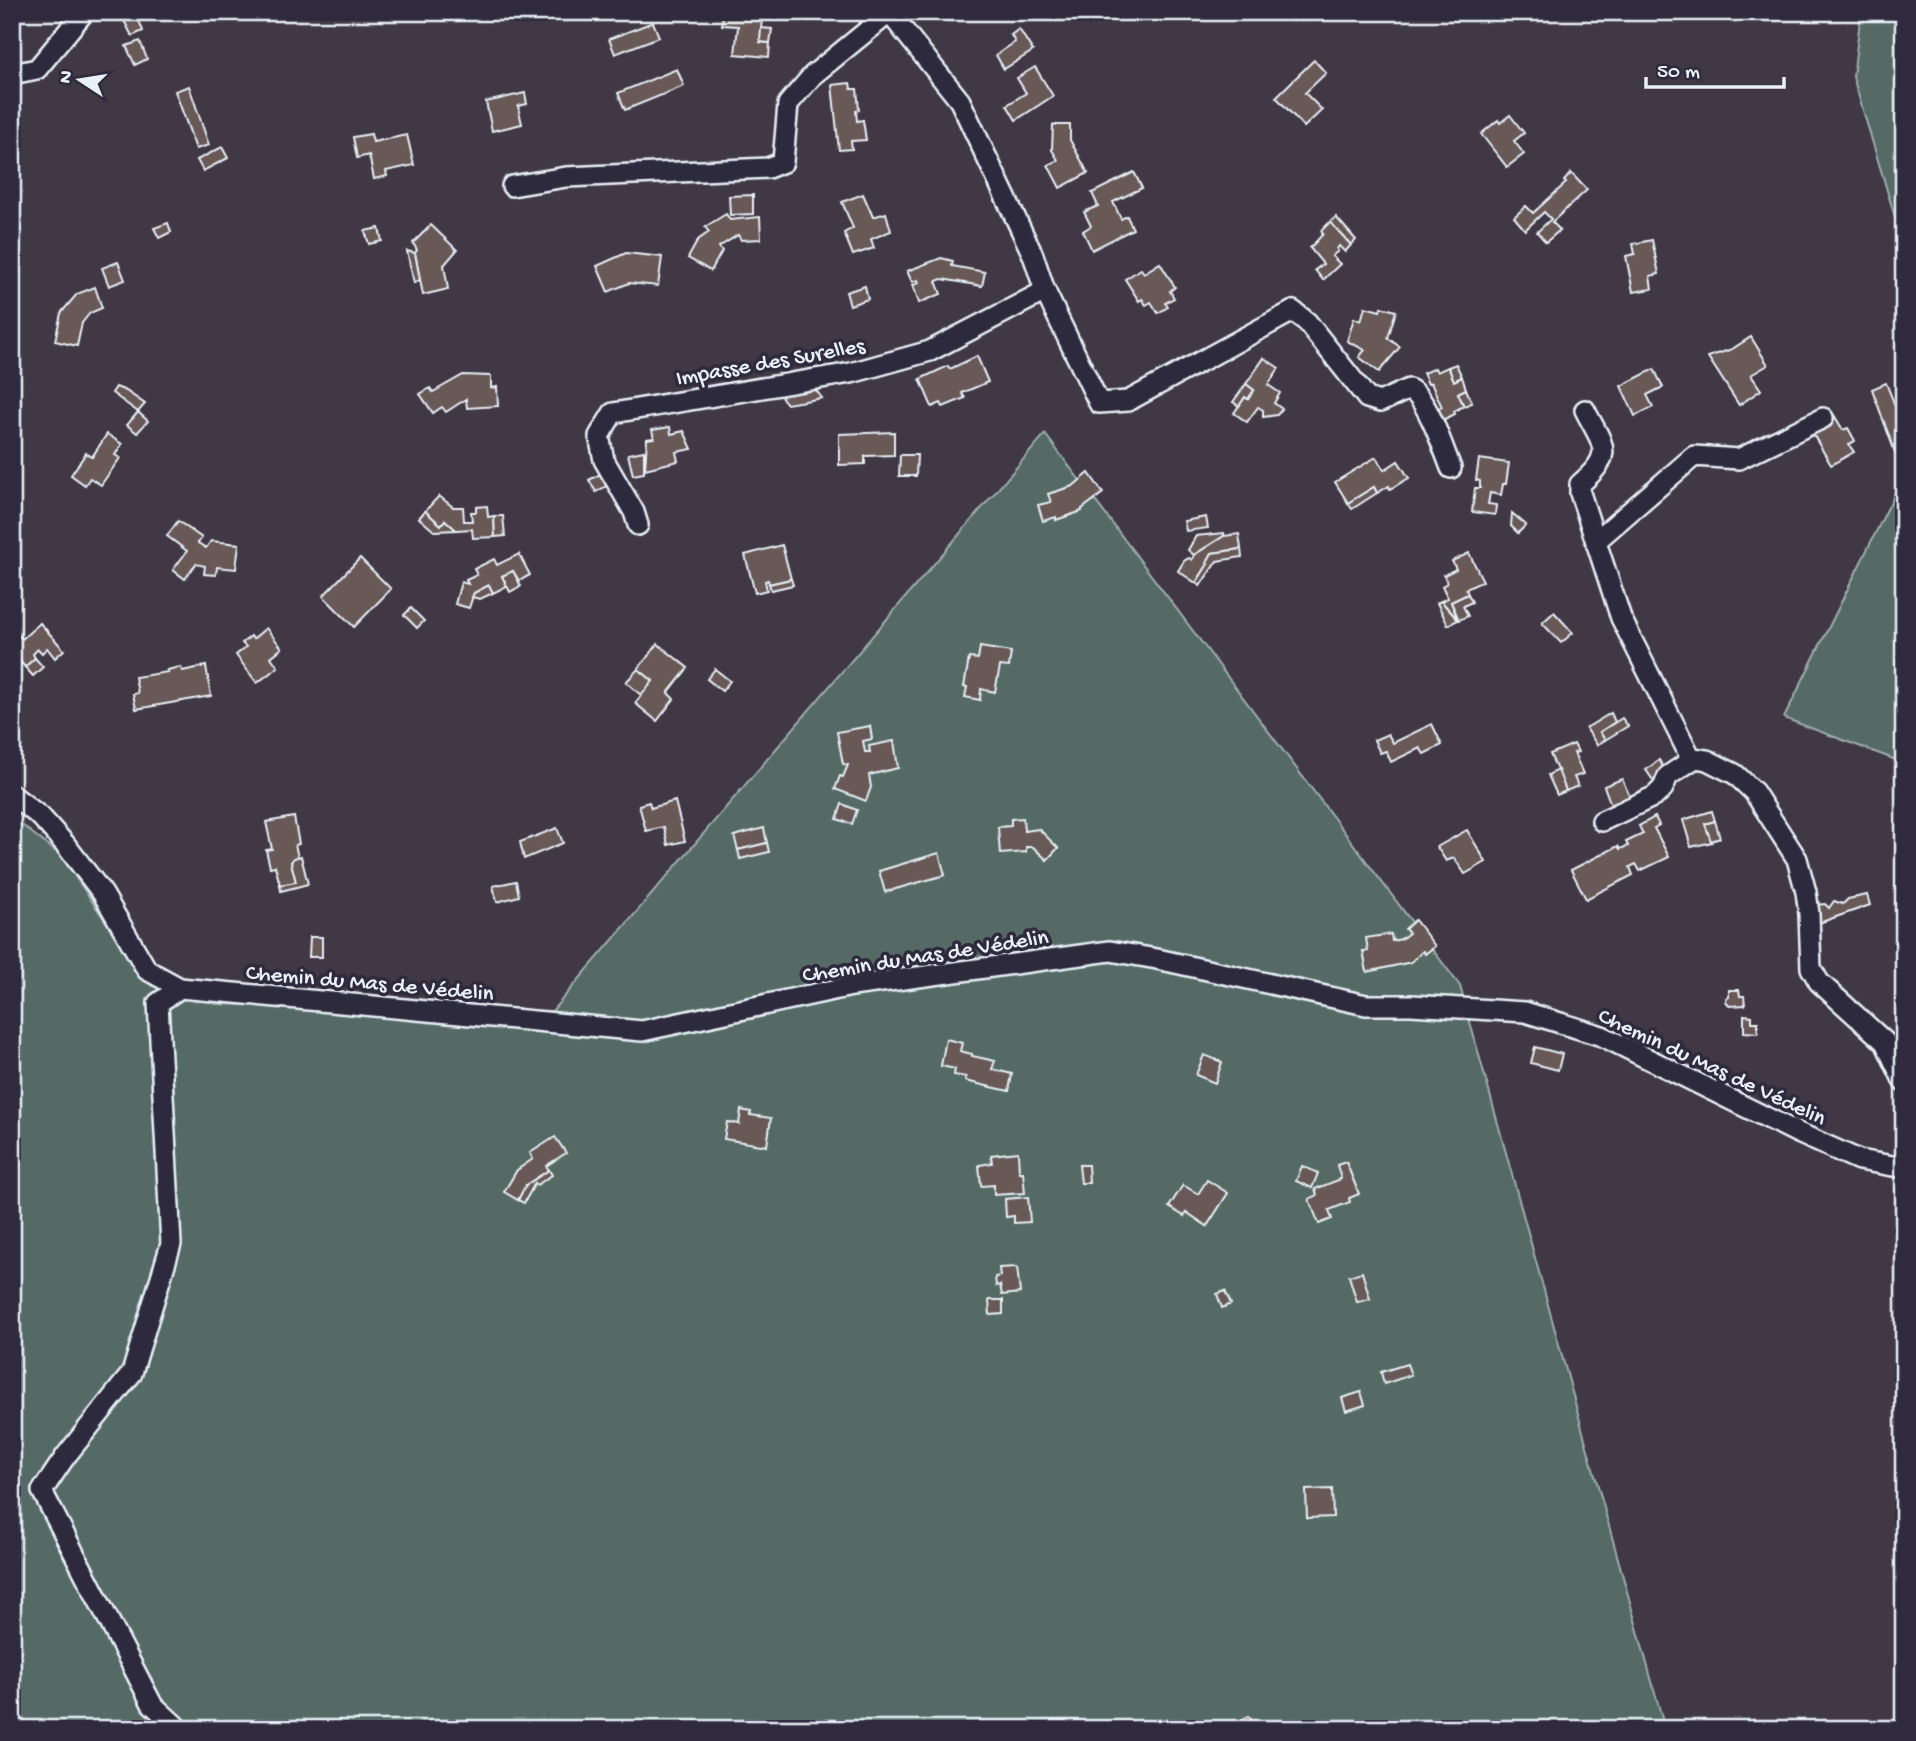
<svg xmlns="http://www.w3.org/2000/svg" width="1916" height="1741" viewBox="0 0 1916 1741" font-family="'Gochi Hand',sans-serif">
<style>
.green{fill:#546a65;stroke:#9eaeae;stroke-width:2}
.building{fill:#675956;stroke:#e8f1f8;stroke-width:2}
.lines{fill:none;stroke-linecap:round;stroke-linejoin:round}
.minor-casing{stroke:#e8f1f8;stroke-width:24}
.minor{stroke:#2f2a3d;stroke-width:19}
.labels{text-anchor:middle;stroke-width:7;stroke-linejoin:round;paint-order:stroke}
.street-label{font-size:23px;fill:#e8f1f8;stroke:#2f2a3d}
</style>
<rect width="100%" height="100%" fill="#403844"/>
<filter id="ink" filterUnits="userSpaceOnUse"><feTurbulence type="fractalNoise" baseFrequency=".0143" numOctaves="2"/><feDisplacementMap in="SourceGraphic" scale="14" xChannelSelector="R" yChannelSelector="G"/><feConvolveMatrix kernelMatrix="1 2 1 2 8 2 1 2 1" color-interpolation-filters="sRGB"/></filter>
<g filter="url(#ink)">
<g class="green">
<path d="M1861,12H1904V247L1853,77Z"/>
<path d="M1045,434L1460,986L1665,1729H12V817L61,856L139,970L215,1004L552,1011Z"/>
<path d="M1904,475V763L1784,718Z"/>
</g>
<g class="building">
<path d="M723,12L762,17L760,42L770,43L769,57L735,54L738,26L722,25Z"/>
<path d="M120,13H136L143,31L132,36Z"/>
<path d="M653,22L659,37L615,54L609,39Z"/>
<path d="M761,28L772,29L770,43L760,42Z"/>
<path d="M1019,29L1033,51L1004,69L996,55L1015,42L1011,35Z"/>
<path d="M140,41L147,59L135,65L126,46Z"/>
<path d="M1314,60L1326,73L1305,93L1322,110L1304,127L1276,97Z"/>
<path d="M1035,67L1053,96L1016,120L1007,105L1026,93L1017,78Z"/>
<path d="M677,69L684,86L625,110L618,93Z"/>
<path d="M850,83L851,89H857L859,110L856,111L857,121L863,120L866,140L851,141L852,149L839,150L832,85Z"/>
<path d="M189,86L209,145L196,149L175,91Z"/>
<path d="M525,93L527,104L518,106L522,124L492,131L486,102Z"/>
<path d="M1510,115L1524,133L1514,141L1524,154L1507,167L1481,134L1498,120L1500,123Z"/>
<path d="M1053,125H1070V140L1088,173L1060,188L1048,165L1058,160L1052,150Z"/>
<path d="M371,134L373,142L407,135L414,165L386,171L387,176L374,179L369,155L357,158L353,137Z"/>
<path d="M222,147L228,158L203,171L197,160Z"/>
<path d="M1134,172L1142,188L1113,202L1121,219L1127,216L1133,229L1092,250L1083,231L1091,226L1084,212L1098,206L1092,193Z"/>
<path d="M1571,173L1587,190L1552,222L1560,230L1546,242L1537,232L1551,219L1544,212L1525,230L1514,217L1526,206L1533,213L1566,183L1564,181Z"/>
<path d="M863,194L873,217L886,213L891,231L871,239L874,248L853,255L844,233L853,228L842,202Z"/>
<path d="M753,195V214L730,215L729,196Z"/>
<path d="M726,214L730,220L760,217L761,239L741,240L738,235L719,247L722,251L711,271L688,258L698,240L709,232L705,227Z"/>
<path d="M1336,217L1356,240L1351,245L1330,222Z"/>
<path d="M1330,222L1351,245L1345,252L1339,246L1337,249L1338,251L1332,256L1340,264L1323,280L1315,270L1323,264L1310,248L1323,234L1321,231Z"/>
<path d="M168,223L171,232L159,238L154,228Z"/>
<path d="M431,225L457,250L444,265L448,289L423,295L415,253L417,250L413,243Z"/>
<path d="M379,228L382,241L369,244L365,231Z"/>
<path d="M1652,240L1659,274L1650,276L1652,289L1633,292L1626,256L1635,254L1633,244Z"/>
<path d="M407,251L415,253L420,280L414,283Z"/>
<path d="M626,253L662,257L658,286L629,283L608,292L597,266Z"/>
<path d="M941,258L953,261L952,266L985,272L982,286L942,279L936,281L941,294L919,303L913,285L919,283L918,280L912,282L907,271Z"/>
<path d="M118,262L125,280L109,286L102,268Z"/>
<path d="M1160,263L1175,287L1170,291L1174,298L1165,303L1168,307L1158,313L1151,302L1146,305L1142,299L1139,301L1125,279L1141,269L1144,273Z"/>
<path d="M865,286L868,299L850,305L846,292Z"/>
<path d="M95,287L102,308L90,313L82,323L77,346L55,341L61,313L77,294Z"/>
<path d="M1365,307L1380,311L1381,307L1396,311L1388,338L1400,347L1379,372L1359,357L1365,350L1347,341L1354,318L1361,321Z"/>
<path d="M1751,337L1768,365L1751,375L1761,390L1739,405L1708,357L1732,349Z"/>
<path d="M977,356L988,382L962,393L965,398L943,407L941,403L932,407L920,379L948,366L950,369Z"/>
<path d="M1264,358L1279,368L1268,385L1280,393L1274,403L1282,409L1277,415L1263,417V410L1258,407L1247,422L1234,413L1245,397L1248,399L1254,390L1246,384Z"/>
<path d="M1456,364L1462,377L1454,381L1448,367Z"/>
<path d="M1448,367L1454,381L1462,377L1466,389L1458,393L1464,406L1454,411L1455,414L1443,420L1438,408L1442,407L1431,383L1428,384L1423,373L1435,368L1437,372Z"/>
<path d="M1654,369L1663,387L1647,395L1653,407L1635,416L1621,386Z"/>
<path d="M463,375L491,376V388L497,387L498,406L467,408L466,399L446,412L442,407L433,413L420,394L430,388L433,392Z"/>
<path d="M1886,383L1904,428V451L1896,455L1872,389Z"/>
<path d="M811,384L822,398L787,404L775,389Z"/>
<path d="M1246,384L1254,390L1248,399L1245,397L1239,406L1233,402Z"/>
<path d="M116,387L126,391L145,404L138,412L112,393Z"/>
<path d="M1466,389L1472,403L1464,406L1458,393Z"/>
<path d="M138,412L148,421L137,433L127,425Z"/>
<path d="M1834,415L1843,430L1848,428L1855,441L1849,445L1854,452L1831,465L1810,429Z"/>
<path d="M670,427L671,434L684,431L692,449L676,452L678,461L645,469L647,439L654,438L652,430Z"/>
<path d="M894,432V455L865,456V464L839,465V434Z"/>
<path d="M107,434L122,444L115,455L120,458L101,485L90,478L85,485L71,475L86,453L92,457Z"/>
<path d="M644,451V473L633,475L628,454Z"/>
<path d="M900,455H917L916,476H899Z"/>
<path d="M1376,457L1384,470L1398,461L1409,478L1390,489L1389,486L1377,493L1374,487L1348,503L1335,482Z"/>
<path d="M1479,459L1509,463L1506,484H1503L1501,495L1490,493L1488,504L1496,505L1495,515L1472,512L1475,488H1480V481L1476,480Z"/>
<path d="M602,473L608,485L596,492L589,480Z"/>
<path d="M1089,473L1103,493L1082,509V511L1056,520V517L1043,521L1038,505L1051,502L1048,494L1073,486Z"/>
<path d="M1374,487L1377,493L1352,509L1348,503Z"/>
<path d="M439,496L453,507H463L464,521H472L471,512H476V507L487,506L488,517L494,516L495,537L473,538L472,529L456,530L445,520L441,525L425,511Z"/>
<path d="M425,511L441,525L445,520L456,530L434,531L419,518Z"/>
<path d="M1512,513L1526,525L1518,533L1511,526Z"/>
<path d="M494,516H503L505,536L495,537Z"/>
<path d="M1206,517L1208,528L1186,531L1184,521Z"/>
<path d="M178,521L202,538L198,543L206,548L211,541L239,544L236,569L217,567L216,575L204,574L205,566L196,564L185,579L173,570L187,551L167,536Z"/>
<path d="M1224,533V536L1194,555L1188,550L1196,536Z"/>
<path d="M1239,534L1241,549L1212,553L1207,562L1208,564L1196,583L1178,571L1184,561L1189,558L1192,560L1194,555L1224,536Z"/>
<path d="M782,545L791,579L769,584L768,580L765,581L767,590L755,593L745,555Z"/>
<path d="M1241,549L1242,557L1217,561L1200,586L1196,583L1208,564L1207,562L1212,553Z"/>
<path d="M1469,553L1483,581L1466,589L1468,594L1451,602L1458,620L1441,601L1448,598L1442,586L1447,583L1444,575L1456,569L1452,561Z"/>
<path d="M519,554L530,575L519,581L513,571L502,576L507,586L493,593L489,585L474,593L469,608L455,604L461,582L468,584L466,580L477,575L474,569L494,559L497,565Z"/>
<path d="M360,558L391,589L354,627L323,596Z"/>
<path d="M513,571L521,586L510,592L502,576Z"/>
<path d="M791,579L793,585L771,590L769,584Z"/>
<path d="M489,585L493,593L480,599L472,597L474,593Z"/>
<path d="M1468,594L1472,602L1463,606L1468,616L1459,620L1451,602Z"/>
<path d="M1441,601L1458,620L1448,625L1437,603Z"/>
<path d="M411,608L424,621L417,628L404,615Z"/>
<path d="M1554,612L1573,633L1561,643L1542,623Z"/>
<path d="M40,623L64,650L55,658L47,648L42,653L38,649L33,654L35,658L25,667L18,659L15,662L12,659V628L22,639Z"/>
<path d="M266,628L282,648L271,657L278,667L257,683L236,655L246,647L242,643L251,636L253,639Z"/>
<path d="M658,644L688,668L668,693L674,699L657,721L635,703L653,681L638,669Z"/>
<path d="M980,647L1011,652L1009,667L1000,666L995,692L981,689L980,700L965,697L967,687H964L969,658L978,659Z"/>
<path d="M35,658L43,667L33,676L25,667Z"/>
<path d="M206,666L211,696L136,709L133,694L138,693L135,677L168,672L167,670L181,667L182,671Z"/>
<path d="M638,669L653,681L641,695L626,682Z"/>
<path d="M715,669L730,681L722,691L707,679Z"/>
<path d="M1611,713L1615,722L1600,732L1605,740L1597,745L1586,728Z"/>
<path d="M1622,718L1628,726L1605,740L1600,732Z"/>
<path d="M1432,724L1442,745L1424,754L1420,748L1391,762L1386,751L1380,753L1374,740L1388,734L1393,743Z"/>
<path d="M870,726L872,739L863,741L865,752H870L869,746L894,741L898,768L869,775L871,787L866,801L835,789L840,776L843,777L848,765L843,764L837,732Z"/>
<path d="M1574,744L1578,752L1574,753L1583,774L1574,777L1578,786L1566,791L1550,754Z"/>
<path d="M1659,760L1664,768L1660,771L1661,774L1653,780L1646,770Z"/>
<path d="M1558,770L1566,791L1557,795L1548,775Z"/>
<path d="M1622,779L1630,797L1611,805L1604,786Z"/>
<path d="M675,801L685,841L668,845L664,827L646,831L639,805L649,802L651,808Z"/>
<path d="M842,804L857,810L852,824L837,819Z"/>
<path d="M1712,811L1715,821L1705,824L1712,842L1691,847L1683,820Z"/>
<path d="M294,817L299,844L295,845L298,857L291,862L296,882L280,885L275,866L270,867L266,850L272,849L266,822Z"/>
<path d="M1655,817L1659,825L1654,828L1669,857L1640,871L1636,864L1630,867L1633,875L1586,899L1571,870L1618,846L1620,849L1628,846L1626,842L1643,834L1639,826Z"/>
<path d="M1023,818L1024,831L1039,829L1058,848L1047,860L1033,847H1026V852L1000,854L998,827L1011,826V819Z"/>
<path d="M1715,821L1720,838L1711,841L1705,824Z"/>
<path d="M557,828L563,843L524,859L520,842Z"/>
<path d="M764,828L767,843L738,850L734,836Z"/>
<path d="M1467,830L1486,862L1465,874L1454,858L1446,861L1437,847Z"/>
<path d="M767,843L769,852L740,859L738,850Z"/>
<path d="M939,853L945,875L885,892L879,871Z"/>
<path d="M301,856L308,884L281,891L280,885L296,882L291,862L294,858Z"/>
<path d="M516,881L519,896L497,902L493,886Z"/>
<path d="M1867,895L1870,905L1816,924V905L1825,904L1829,908L1834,901L1843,904L1848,899Z"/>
<path d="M1415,920L1435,946L1425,954L1423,951L1411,962L1367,972L1363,951H1368L1366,938L1391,934L1392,941L1401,939L1409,933L1405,929Z"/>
<path d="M310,937H322V957H309Z"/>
<path d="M1729,990H1739L1740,996H1744L1745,1005L1729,1006L1726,1001V998L1729,997Z"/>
<path d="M1744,1015L1752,1016V1022H1758V1033L1744,1032Z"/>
<path d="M946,1039L962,1043L960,1051L972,1054V1056L995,1061L992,1069L1012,1074L1009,1091L965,1081L966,1077L954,1075L955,1069L941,1066Z"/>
<path d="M1535,1047L1562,1054L1558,1070L1531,1063Z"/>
<path d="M1204,1055L1222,1062L1215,1083L1196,1075Z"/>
<path d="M741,1110L751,1112L750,1115L771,1118L767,1146L724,1139L727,1122L739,1124Z"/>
<path d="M555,1137L566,1153L546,1166L549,1170L526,1185L518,1200L504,1192L517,1170L533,1159L530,1153Z"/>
<path d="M1018,1152L1019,1172H1023L1025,1193L994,1195V1185L981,1186L979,1165L992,1163L991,1155Z"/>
<path d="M1346,1162L1359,1194L1349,1198L1350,1202L1329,1210L1332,1219L1319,1224L1309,1199L1317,1195L1315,1189L1341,1179L1337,1165Z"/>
<path d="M1079,1165H1088L1089,1183H1081Z"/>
<path d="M1302,1166L1318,1173L1312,1188L1296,1181Z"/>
<path d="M549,1170L552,1175L537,1185L535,1183L524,1203L518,1200L526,1185Z"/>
<path d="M1207,1180L1228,1193L1207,1226L1186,1212L1184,1216L1169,1207L1183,1185L1198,1194Z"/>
<path d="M1028,1197L1030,1222L1014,1223V1216L1006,1217L1005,1199Z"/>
<path d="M1017,1267L1020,1293L1002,1295L1000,1285L996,1286L995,1277L1000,1276L999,1268Z"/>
<path d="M1362,1272L1370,1299L1357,1302L1349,1276Z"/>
<path d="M1225,1291L1231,1304L1222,1308L1217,1294Z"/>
<path d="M989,1300H1003V1314L990,1315Z"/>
<path d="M1407,1364L1411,1375L1384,1384L1381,1372Z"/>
<path d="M1361,1392L1365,1405L1346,1411L1342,1398Z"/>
<path d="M1332,1489L1333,1517L1307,1518L1306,1490Z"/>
<path d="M1249,1716L1256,1729H1243L1239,1721Z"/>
</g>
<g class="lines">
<g class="minor-casing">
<g id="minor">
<path d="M889,12L960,101L1033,255L1045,291L1099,403L1128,401L1293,311L1307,322L1367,398L1380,402L1409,389C1427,397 1443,448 1451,468"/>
<path d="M12,74L37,69L84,12"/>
<path d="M512,186L566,177L768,168L783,162L788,104L813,75L889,13"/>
<path d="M1585,410C1603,446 1616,453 1580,484V493L1621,618L1692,760L1695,758L1707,760L1735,774L1754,792L1797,859L1806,892L1809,914L1811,968L1819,982L1885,1042L1904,1082"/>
<path d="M638,525L634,512L604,460L599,436L613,413L851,373L930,351L1045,291"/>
<path d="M1596,541L1694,456L1739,459L1823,418"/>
<path d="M12,795L41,817L65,844L103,894L147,970L180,988L642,1031L852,986L1110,951L1157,959L1366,1005H1411L1525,1012L1602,1036L1796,1132L1859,1160L1904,1168"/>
<path d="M1602,821L1655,796L1663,788L1668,776L1692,760"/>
<path d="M179,1729L152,1704L42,1491L65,1457L132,1373L171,1244L158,1003L180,988"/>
</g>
</g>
<use href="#minor" class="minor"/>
</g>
</g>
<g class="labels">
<g class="street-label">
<text transform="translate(770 360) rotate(-10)" y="8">Impasse des Surelles</text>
<text transform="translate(925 954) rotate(-9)" y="8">Chemin du Mas de Védelin</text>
<text transform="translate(370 981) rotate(5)" y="8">Chemin du Mas de Védelin</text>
<text transform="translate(1713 1065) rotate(25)" y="8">Chemin du Mas de Védelin</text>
</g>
</g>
<rect width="1916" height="1741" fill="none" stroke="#2f2a3d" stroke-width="42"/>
<rect x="21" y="21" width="1874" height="1699" fill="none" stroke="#e8f1f8" stroke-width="2.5" filter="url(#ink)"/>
<g transform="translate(80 80) rotate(282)" stroke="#2f2a3d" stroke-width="5" paint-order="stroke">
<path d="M0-5L12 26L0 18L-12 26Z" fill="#e8f1f8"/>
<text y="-10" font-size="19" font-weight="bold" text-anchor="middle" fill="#e8f1f8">N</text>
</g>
<path d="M1646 77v10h138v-10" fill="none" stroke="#e8f1f8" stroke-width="3.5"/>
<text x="1657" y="77" font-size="21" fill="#e8f1f8" stroke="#2f2a3d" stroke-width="5" paint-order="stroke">50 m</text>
</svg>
